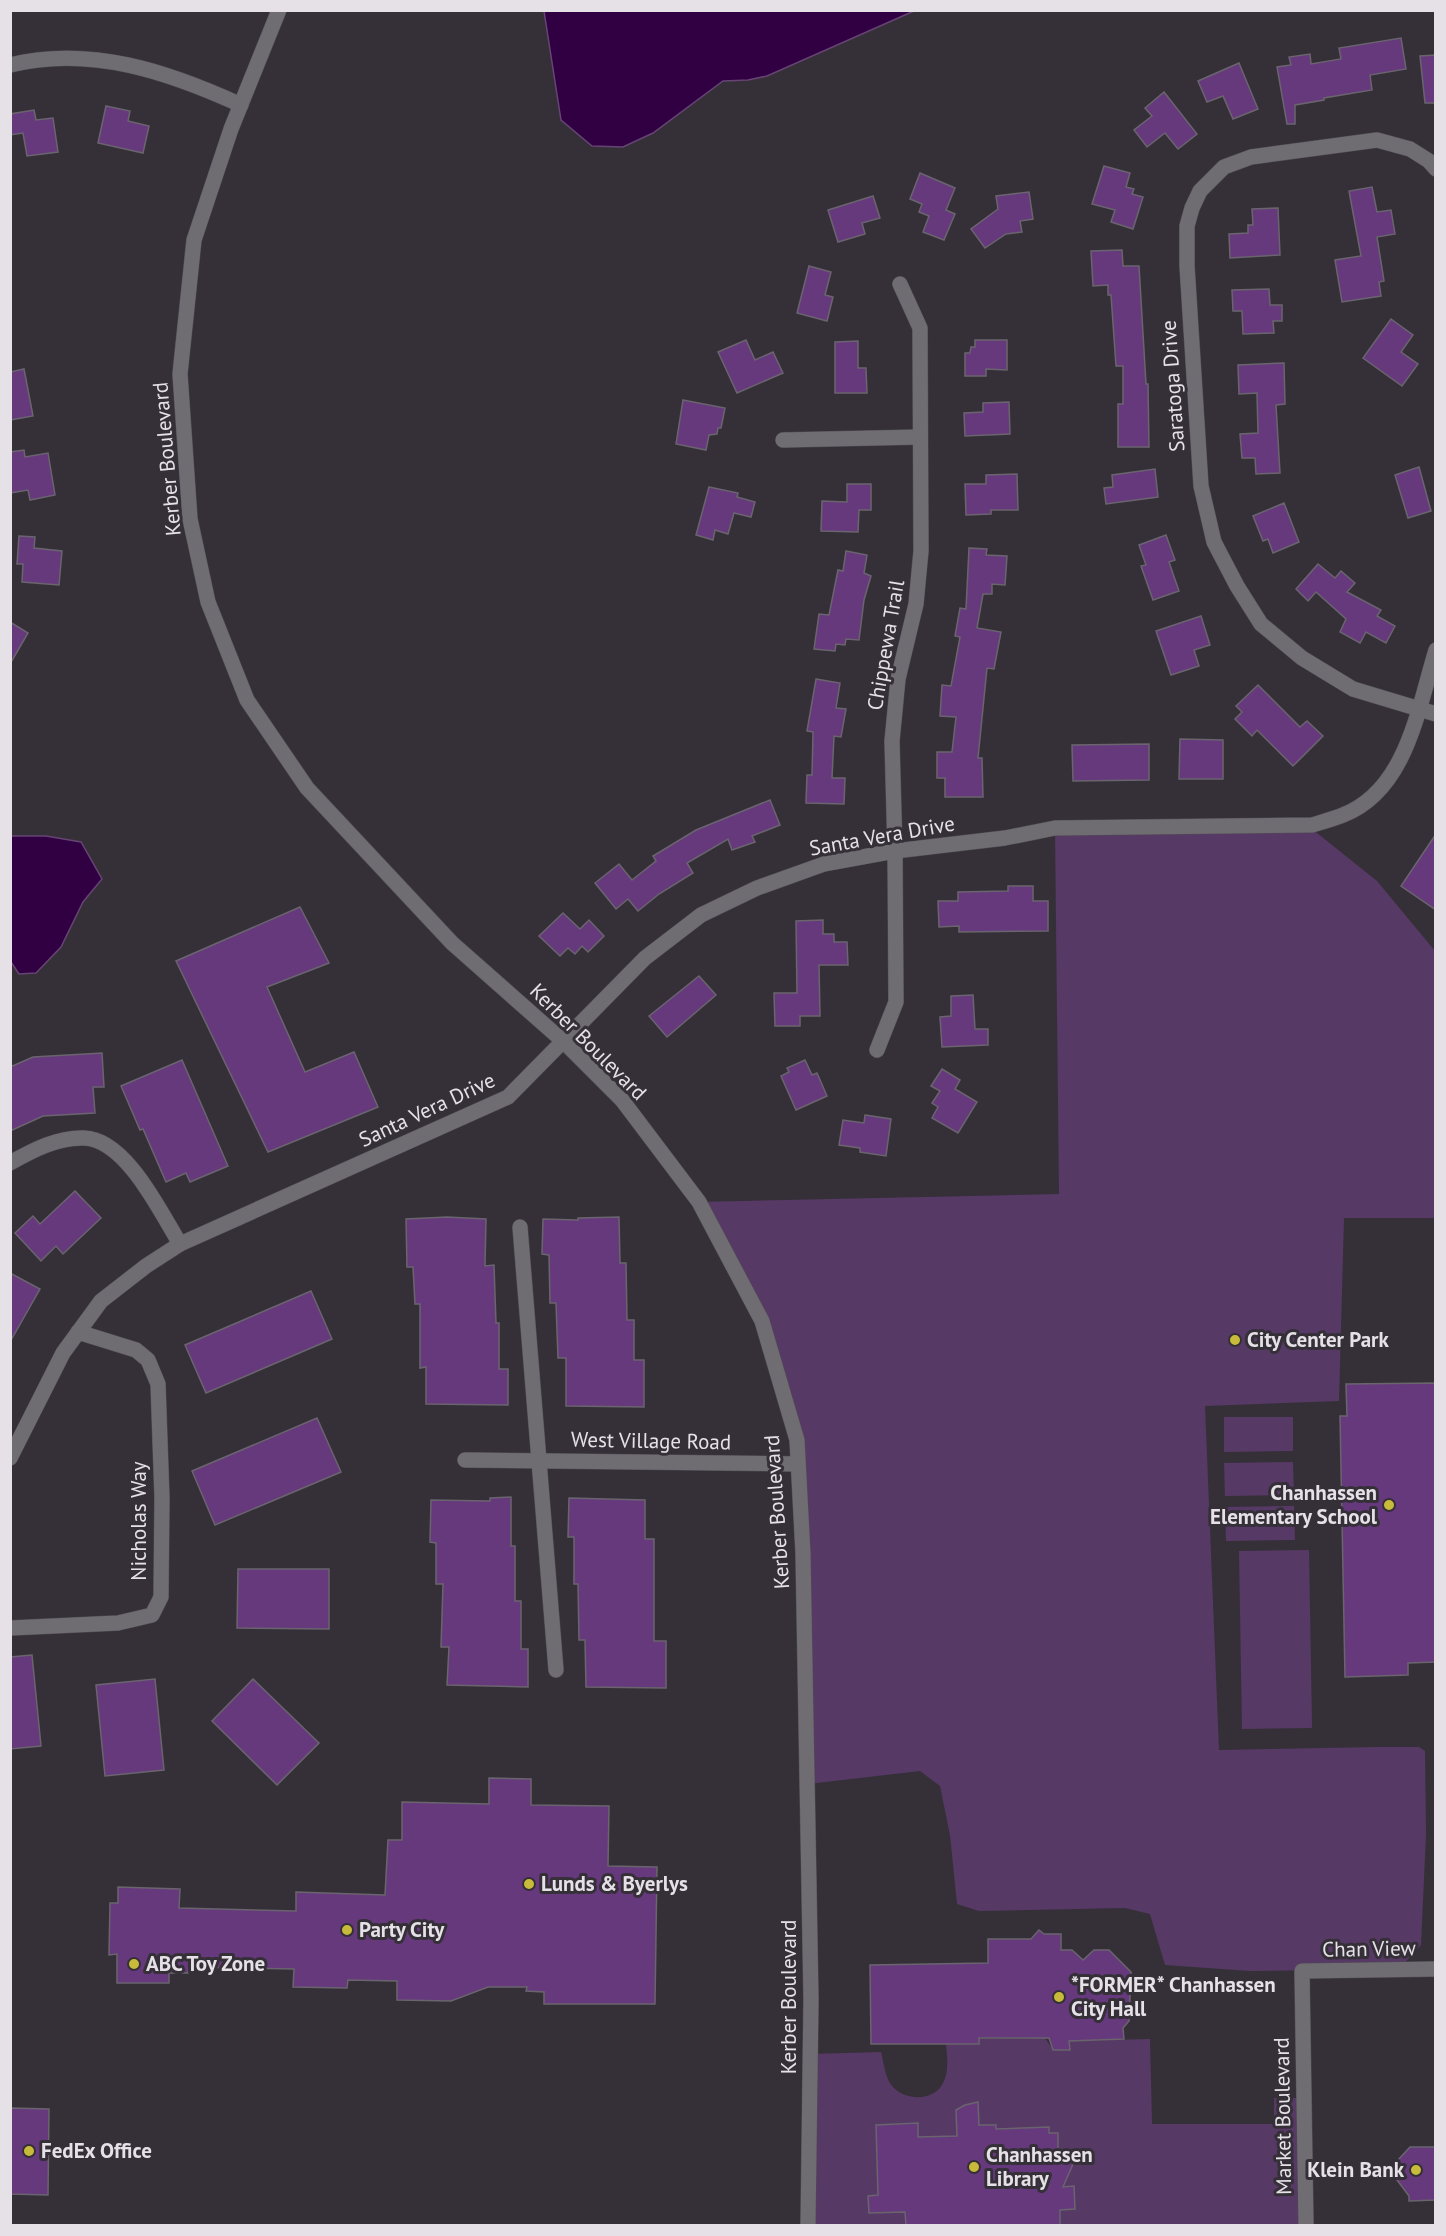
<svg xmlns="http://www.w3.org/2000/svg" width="1446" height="2236" viewBox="0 0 1446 2236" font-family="'PT Sans',sans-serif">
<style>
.green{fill:#573966}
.water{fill:#300043;stroke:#664474;stroke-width:1.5}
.building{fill:#66397d;stroke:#6a646e;stroke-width:1.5}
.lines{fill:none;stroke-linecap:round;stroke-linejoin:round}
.minor-casing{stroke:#514c54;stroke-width:16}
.tertiary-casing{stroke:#514c54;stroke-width:16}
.minor{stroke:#6f6d71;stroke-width:15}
.tertiary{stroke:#6f6d71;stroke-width:15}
.poi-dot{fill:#c8bb3b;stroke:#353038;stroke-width:2}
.labels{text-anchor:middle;stroke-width:6;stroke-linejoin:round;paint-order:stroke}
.street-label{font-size:21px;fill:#e5e1e7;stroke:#353038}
.poi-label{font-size:21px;font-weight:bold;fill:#e5e1e7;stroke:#353038;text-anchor:start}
</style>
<rect width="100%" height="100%" fill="#353038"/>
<g class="green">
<path d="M1307,825L1377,881L1435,951V1218H1344L1339,1401L1205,1406L1219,1750L1379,1747H1419L1425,1751L1426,1834L1421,1945L1399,1969L1250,1971L1165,1965L1150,1914L1125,1908L979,1911L957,1904L950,1835L940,1786L920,1771L808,1784L798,1464L762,1321L699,1202L1059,1194L1055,828Z"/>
<path d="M1224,1417H1293V1451L1224,1452Z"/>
<path d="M1293,1462L1294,1495L1225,1496L1224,1463Z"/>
<path d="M1294,1506L1295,1540L1226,1541L1225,1507Z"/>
<path d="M1309,1550L1312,1728L1242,1729L1239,1551Z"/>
<path d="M1045,2038L1053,2050H1069V2041L1150,2039L1152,2124H1274V2098H1304L1305,2225L808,2226L810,2054L881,2052C884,2063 885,2079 893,2087C907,2102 936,2101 944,2081C949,2070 947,2056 946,2044L979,2039Z"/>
</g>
<g class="water">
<path d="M544,11V10L914,11L767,76L748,80L723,81L653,133L623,147L592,146L561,120Z"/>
<path d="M11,836H46L81,842L102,879L83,902L61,947L36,973L19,974L11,962Z"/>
</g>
<g class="building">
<path d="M1401,38L1406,69L1370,75L1372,90L1324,98V100L1295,105V124H1287L1277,67L1291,65L1289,57L1310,54L1311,64L1341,59L1339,48Z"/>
<path d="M1436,55V103H1425L1420,56Z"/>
<path d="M1239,63L1258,109L1233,119L1223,96L1207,102L1198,81Z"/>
<path d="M1164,92L1197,134L1178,149L1165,133L1147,147L1134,130L1152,116L1145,108Z"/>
<path d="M106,106L130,111L128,121L149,126L143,153L98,143Z"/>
<path d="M34,110L36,120L53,118L58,152L27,156L23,133L10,135V114Z"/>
<path d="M1104,166L1130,173L1126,187L1134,189L1132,194L1143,197L1133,229L1111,222L1115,210L1092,204Z"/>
<path d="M920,173L955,188L946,210L955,214L944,240L923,232L929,216L919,212L922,204L910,199Z"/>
<path d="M1372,187L1377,212L1391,210L1395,234L1377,237L1384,281L1379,282L1381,296L1342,302L1335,260L1361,256L1349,191Z"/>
<path d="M1029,192L1033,219L1020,221L1022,232L1006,234L985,248L971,229L998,209L996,196Z"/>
<path d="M873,196L880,218L862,223L865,234L838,242L828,210Z"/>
<path d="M1278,208L1280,255L1230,258L1229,234L1248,233V225H1253L1252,209Z"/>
<path d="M1122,250L1123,266H1139L1146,384H1148L1149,447H1118V404H1123V366H1116L1111,295H1108V285L1093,286L1091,251Z"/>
<path d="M809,266L831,272L825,295L833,297L827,321L797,313Z"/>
<path d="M1269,289L1270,305H1282V321H1273L1274,333L1243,334L1242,311H1233L1232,290Z"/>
<path d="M1391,319L1413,335L1401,352L1418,364L1402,386L1363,358Z"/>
<path d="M746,340L755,360L773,352L783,373L737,393L718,352Z"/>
<path d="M975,340H1007V370L986,369V376H965V353H970L971,347H975Z"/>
<path d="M858,341V368H866L867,393H835V342Z"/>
<path d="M1284,363L1285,404L1276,405L1280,473L1256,474L1255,458H1242L1240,434L1258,433L1257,393L1239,394L1238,365Z"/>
<path d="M24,369L33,416L10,420V372Z"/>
<path d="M683,400L725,408L721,428H718L717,434L709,435L706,450L676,444Z"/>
<path d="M1009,402L1010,434L965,436L964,413L983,412V403Z"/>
<path d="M24,450L25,457L48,453L55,495L30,500L28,490L10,493V452Z"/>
<path d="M1419,467L1431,511L1408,518L1395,475Z"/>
<path d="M1155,469L1158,497L1106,504L1104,488L1113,487L1112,475Z"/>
<path d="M1017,474L1018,510H991V514L966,515L965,484H986V475Z"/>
<path d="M847,484H871V510H859L858,532L821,531L822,501L847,502Z"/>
<path d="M709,487L738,493L737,497L755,502L751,517L734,513L728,534L715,530L713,540L696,535Z"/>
<path d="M1284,503L1299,542L1273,553L1268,539L1263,541L1253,516Z"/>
<path d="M1166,535L1175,560L1169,562L1179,591L1153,600L1141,566L1146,565L1139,545Z"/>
<path d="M19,536L35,537L34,548L62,551L59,585L22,582L23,564H17Z"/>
<path d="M969,548L987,549L986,555L1007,556L1005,585L992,584V594H983L977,628L1001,632L994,669L987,668L978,758H982L983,797H945V778H937V752H952L956,717L940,716L942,685L951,686L960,637L955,636L960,608L966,609Z"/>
<path d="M846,551L867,555L864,573L871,576L864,600L859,640L846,639L845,645L836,644L835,651L814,649L819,614L829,615L838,570L843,571Z"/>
<path d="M1318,564L1335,578L1341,571L1355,583L1347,592L1381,610L1377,616L1395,626L1386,643L1366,632L1360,643L1340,632L1346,619L1316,592L1308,601L1296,589Z"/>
<path d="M1201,616L1210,645L1194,650L1199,666L1171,675L1156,631Z"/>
<path d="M10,622L28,633L10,664Z"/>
<path d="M816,679L840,683L836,708L846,709L841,737L834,736L832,778H845L844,804L806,803L807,775H812L813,732L807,731Z"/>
<path d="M1258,685L1300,727L1307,721L1323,736L1293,766L1257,730L1252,736L1235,719L1242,712L1236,706Z"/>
<path d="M1180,739L1223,740V779H1179Z"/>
<path d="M1149,744V780L1073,781L1072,745Z"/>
<path d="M770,800L780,825L752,836L755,842L732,850L728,839L687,863L693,873L659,894L638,911L628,899L616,909L595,883L619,864L632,880L656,861L653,856L696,830Z"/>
<path d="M1436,834V910L1401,886Z"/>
<path d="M1008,886H1033V901H1048V931L959,932V926L939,927L938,901H958V892L1008,891Z"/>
<path d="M300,907L329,963L267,987L305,1072L354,1052L378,1107L268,1152L176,961Z"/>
<path d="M563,913L580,929L589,920L604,936L588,952L582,946L575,954L568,948L560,956L539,936Z"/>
<path d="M823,920V934H834V942H847L848,965H819L820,1016H800V1026H775L774,993H797L796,921Z"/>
<path d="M699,976L716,995L667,1037L649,1016Z"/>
<path d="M973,995L975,1029H988V1045L942,1047L940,1017L951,1016V996Z"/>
<path d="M102,1053L104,1087H93L95,1113L43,1116L10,1131V1067L33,1057Z"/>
<path d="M182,1060L228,1166L190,1182L186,1173L166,1182L143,1129L140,1130L121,1086Z"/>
<path d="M805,1060L812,1075L817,1073L827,1096L796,1110L781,1076L789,1072L787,1068Z"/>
<path d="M942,1069L960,1080L955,1089L977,1102L958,1133L932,1118L938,1107L932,1103L940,1091L931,1086Z"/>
<path d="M865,1115L891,1119L886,1156L860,1152V1148L839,1145L843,1120L864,1123Z"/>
<path d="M75,1191L101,1218L63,1254L56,1246L41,1261L15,1233L33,1216L40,1224Z"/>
<path d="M447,1217L486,1219L485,1266L494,1265L496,1323H499V1369H508V1405L426,1404V1367L420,1368V1304H415L413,1267H407L406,1219Z"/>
<path d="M619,1217L620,1263H626L627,1320H634V1360H644V1407L566,1406V1358H558L556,1303H550L549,1255L542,1254L543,1219L578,1220V1218Z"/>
<path d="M10,1273L40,1289L10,1342Z"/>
<path d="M311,1291L332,1339L206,1393L185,1345Z"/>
<path d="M1436,1383V1662L1408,1663V1675L1345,1677L1340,1416H1347L1346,1384Z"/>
<path d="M317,1418L341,1472L215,1525L192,1471Z"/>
<path d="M511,1497V1546H515V1601H521V1649H528V1687L447,1685L449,1647H441L443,1584H436V1543L430,1542L431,1500L490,1501V1498Z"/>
<path d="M569,1498L645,1500V1539H654V1641H666V1688L586,1687L585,1640H579L578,1584H574V1537H568Z"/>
<path d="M238,1569H329V1629L237,1628Z"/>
<path d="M32,1655L41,1746L10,1749V1657Z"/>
<path d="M155,1679L164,1770L105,1776L96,1685Z"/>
<path d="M253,1679L319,1743L277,1785L212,1721Z"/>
<path d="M489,1778L531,1779V1805L609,1806L608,1866L657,1867L655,2004H544V1992L526,1991L527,1987H488L451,2001L397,2000V1981L348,1980L347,1988L293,1987L294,1969L189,1967L188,1973H169V1983H117V1954L109,1955L110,1903H118V1887L180,1889L179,1908L296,1911V1892L385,1895L388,1840H402V1802L489,1804Z"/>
<path d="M1039,1930L1044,1934H1061V1950H1072L1083,1960L1094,1950H1109L1131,1972L1129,2021L1123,2028L1124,2039L1069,2041L1070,2050H1053L1049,2038H979V2044H871L870,1965L988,1963V1939H1031Z"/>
<path d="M978,2102L979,2125H996V2129L1049,2127V2133H1058V2152H1075L1073,2164L1063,2187L1074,2186L1075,2209L1060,2210V2226H906L905,2212L869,2213L868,2196L878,2195L876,2125L918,2123V2137L957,2136L956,2110L965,2105Z"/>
<path d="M10,2108L49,2109L48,2195L10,2194Z"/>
<path d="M1410,2147H1436V2200L1409,2201V2196L1397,2180V2161Z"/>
</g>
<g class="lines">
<g class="minor-casing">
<g id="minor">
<path d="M10,65C90,45 169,72 241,105"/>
<path d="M1436,169L1429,161L1410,149L1377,140L1251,157L1224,167L1200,191L1192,208L1187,226V266L1201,486L1214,542L1237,586L1261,624L1302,658L1353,689L1436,714"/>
<path d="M783,440L920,437"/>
<path d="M877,1050L896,1002L895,851L892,741L898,679L916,604L921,551L920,328L900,284"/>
<path d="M10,1163C33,1150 58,1137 84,1138C126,1139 161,1213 180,1244"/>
<path d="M520,1227L556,1670"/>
<path d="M10,1458L63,1353L101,1301L146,1266L180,1244L508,1097L645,958L701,915L757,888L824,864L895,851L1005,838L1055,828L1312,825C1322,822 1333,819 1343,815C1407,790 1418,708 1436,650"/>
<path d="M465,1460L798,1464"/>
<path d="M10,1628L118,1623L152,1615L161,1597L162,1498L158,1384L148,1360L136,1350L78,1332"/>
<path d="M1306,2226L1302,1971L1436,1969"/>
</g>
</g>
<g class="tertiary-casing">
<path id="tertiary" d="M279,10L231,129L194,240L180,374L190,519L208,602L247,700L307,788L452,943L564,1042L622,1100L699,1202L762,1321L797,1440L803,1553L811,1999L808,2226"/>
</g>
<use href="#minor" class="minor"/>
<use href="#tertiary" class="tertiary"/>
</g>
<g class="poi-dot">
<circle cx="1235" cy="1340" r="6"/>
<circle cx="1389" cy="1505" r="6"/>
<circle cx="529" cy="1884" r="6"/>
<circle cx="347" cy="1930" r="6"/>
<circle cx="134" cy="1964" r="6"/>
<circle cx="1059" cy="1997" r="6"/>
<circle cx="29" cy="2151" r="6"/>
<circle cx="974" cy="2167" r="6"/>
<circle cx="1416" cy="2170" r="6"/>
</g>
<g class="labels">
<g class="street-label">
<text transform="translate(1173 386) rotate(-94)" y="7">Saratoga Drive</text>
<text transform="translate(167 459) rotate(-95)" y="7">Kerber Boulevard</text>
<text transform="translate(886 645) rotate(-80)" y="7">Chippewa Trail</text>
<text transform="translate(882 836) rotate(-10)" y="7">Santa Vera Drive</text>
<text transform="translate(588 1042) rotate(45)" y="7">Kerber Boulevard</text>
<text transform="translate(427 1110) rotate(-25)" y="7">Santa Vera Drive</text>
<text transform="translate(651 1441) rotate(1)" y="7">West Village Road</text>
<text transform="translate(777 1512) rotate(-94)" y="7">Kerber Boulevard</text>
<text transform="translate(139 1521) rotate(-90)" y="7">Nicholas Way</text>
<text transform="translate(1369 1949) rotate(-1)" y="7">Chan View</text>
<text transform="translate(789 1997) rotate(-90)" y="7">Kerber Boulevard</text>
<text transform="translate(1283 2116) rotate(-91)" y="7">Market Boulevard</text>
</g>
<g class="poi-label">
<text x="1247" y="1347">City Center Park</text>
<text x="1377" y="1500" text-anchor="end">Chanhassen<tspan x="1377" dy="24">Elementary School</tspan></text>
<text x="541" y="1891">Lunds &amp; Byerlys</text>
<text x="359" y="1937">Party City</text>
<text x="146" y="1971">ABC Toy Zone</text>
<text x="1071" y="1992">*FORMER* Chanhassen<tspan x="1071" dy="24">City Hall</tspan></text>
<text x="41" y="2158">FedEx Office</text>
<text x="986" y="2162">Chanhassen<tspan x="986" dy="24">Library</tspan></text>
<text x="1404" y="2177" text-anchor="end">Klein Bank</text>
</g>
</g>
<rect width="1446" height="2236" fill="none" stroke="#e5e1e7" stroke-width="24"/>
</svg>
